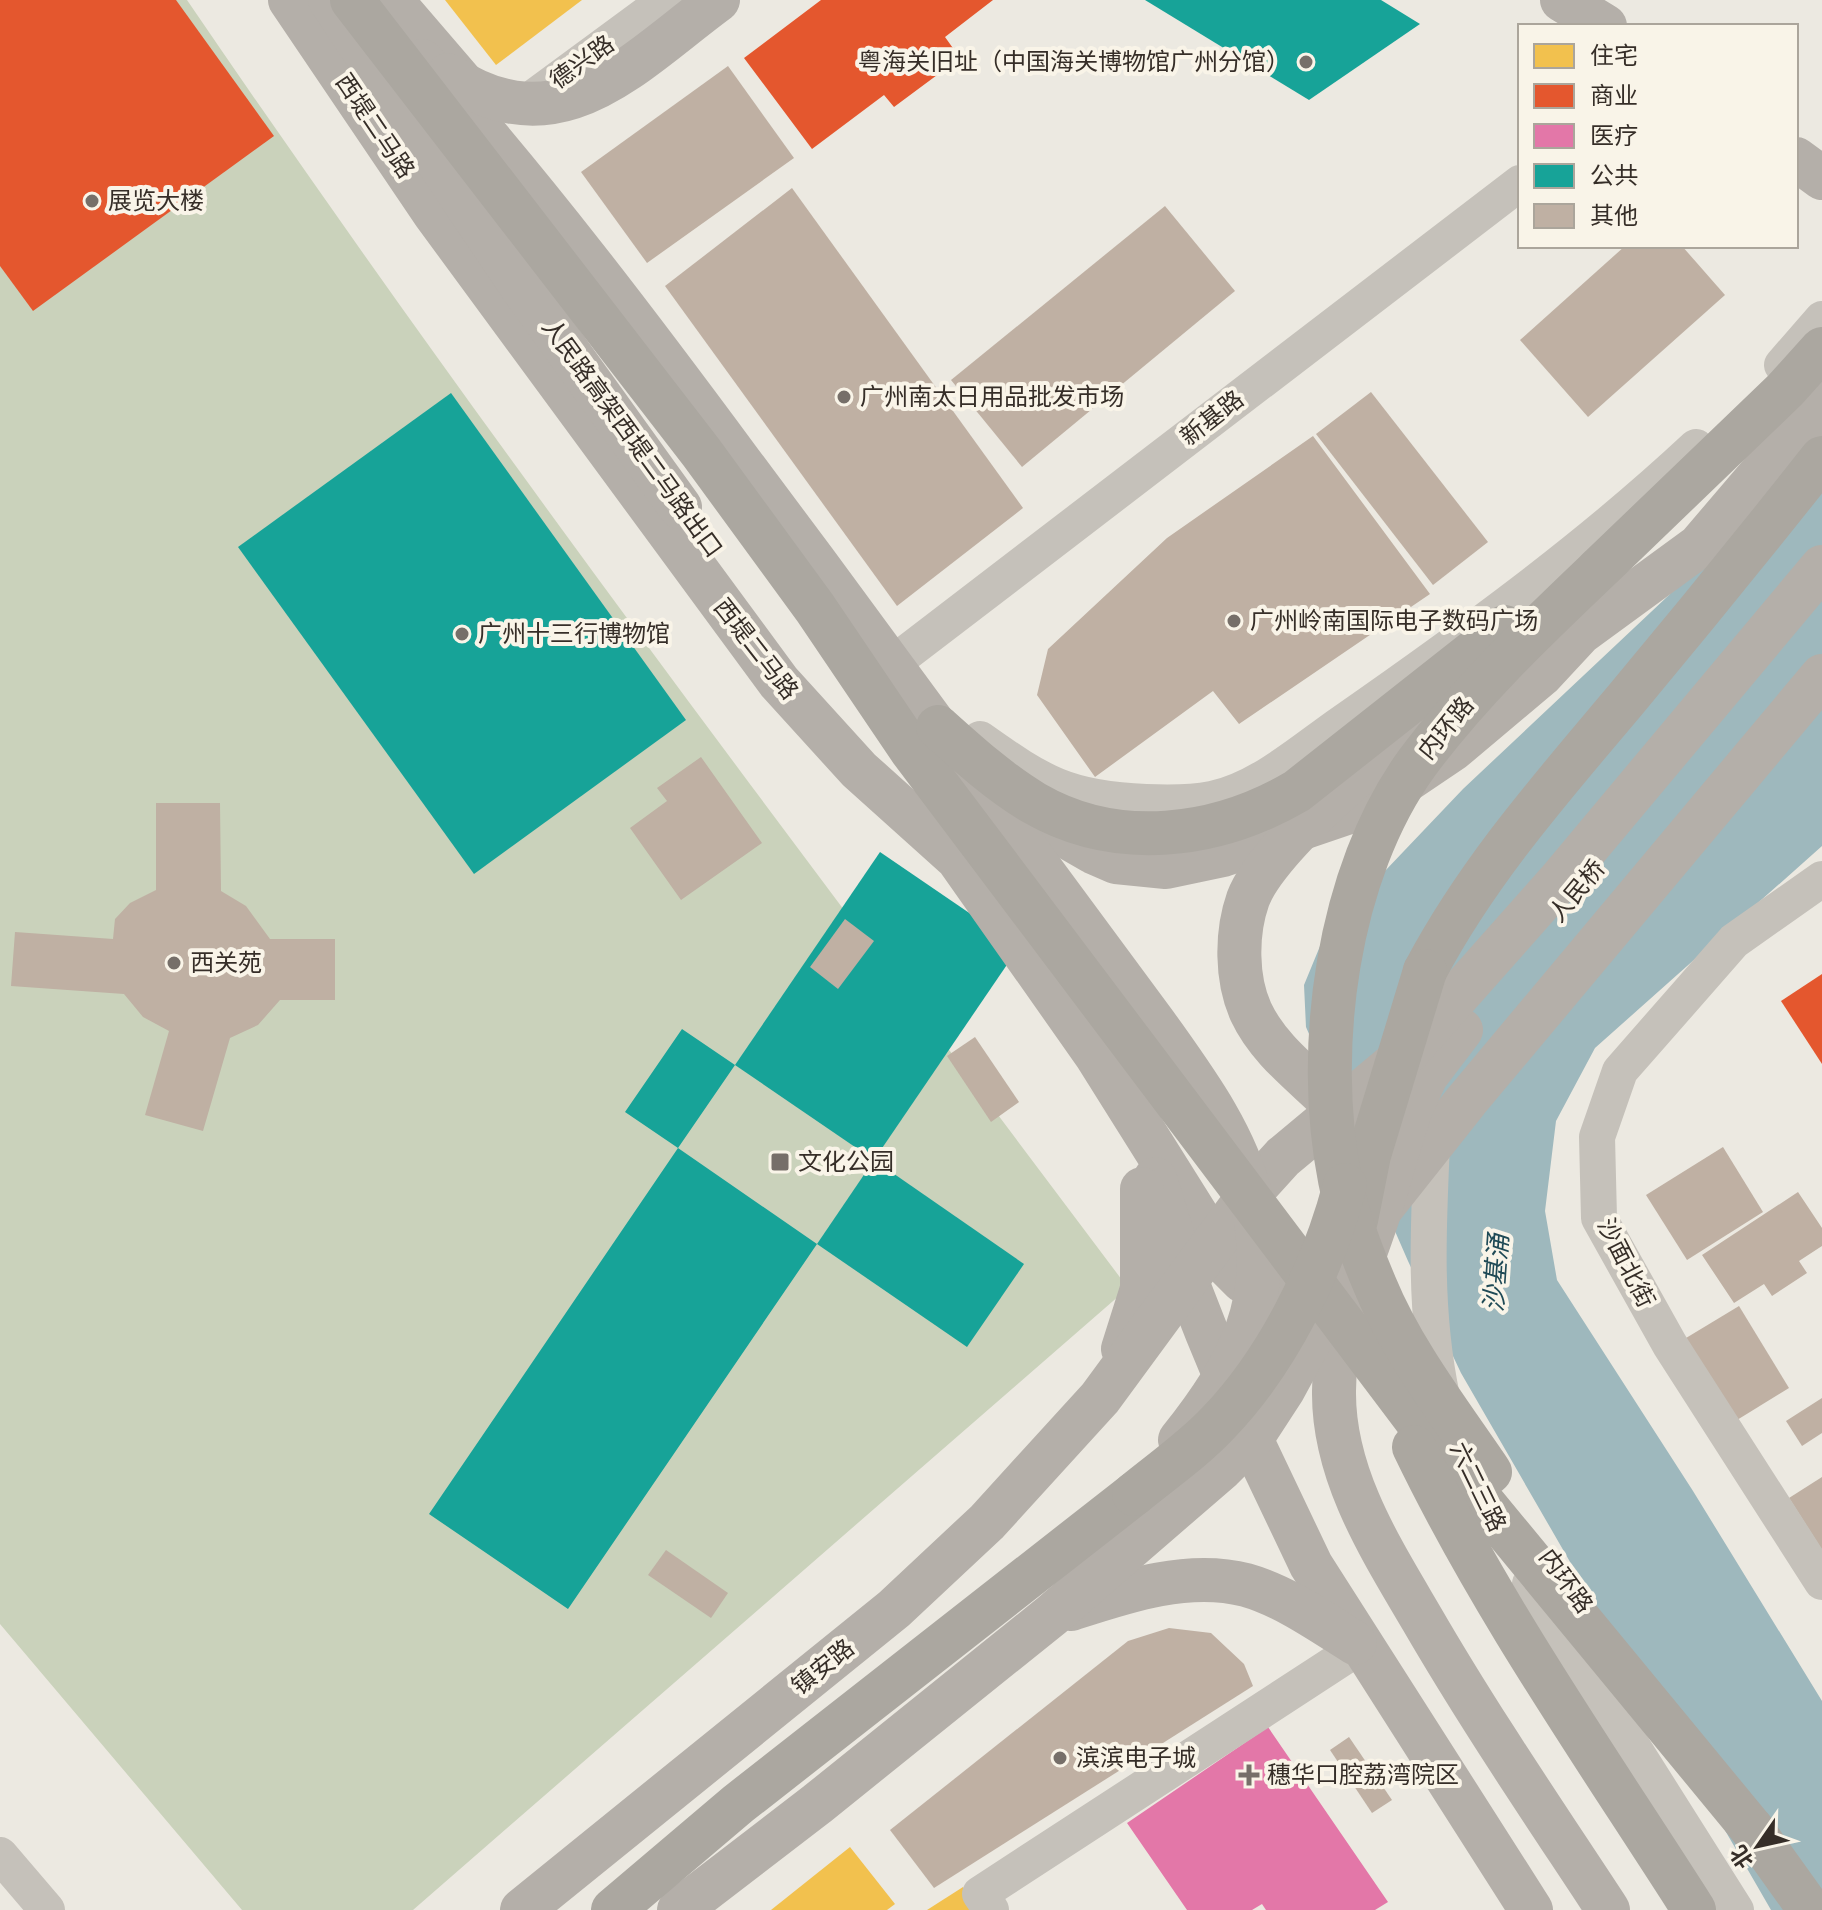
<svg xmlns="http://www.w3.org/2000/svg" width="1822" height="1910" viewBox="0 0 1822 1910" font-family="'Titillium Web','Noto Sans SC',sans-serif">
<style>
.green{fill:#cad2bb}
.water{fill:#9eb8bd}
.homes{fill:#f2c14e}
.shops{fill:#e4572e}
.health{fill:#e377a8}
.public{fill:#17a398}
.building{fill:#bfb0a3}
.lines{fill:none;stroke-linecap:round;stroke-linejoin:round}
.minor{stroke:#c5c1ba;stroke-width:36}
.major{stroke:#b4afa9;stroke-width:44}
.highway{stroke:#aba7a0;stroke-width:44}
.major-bridge{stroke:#b4afa9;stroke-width:44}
.highway-bridge{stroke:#aba7a0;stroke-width:44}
.poi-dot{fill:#766f69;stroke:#f9f4e8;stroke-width:3}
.labels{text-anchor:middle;stroke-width:8;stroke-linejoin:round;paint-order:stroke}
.street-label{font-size:24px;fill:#362e28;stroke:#f9f4e8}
.poi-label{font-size:24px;fill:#362e28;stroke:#f9f4e8;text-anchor:start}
.water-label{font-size:26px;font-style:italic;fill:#1f4a56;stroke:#f9f4e8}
</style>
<rect width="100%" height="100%" fill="#ece9e1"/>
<path class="green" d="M0,0H187C486,439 809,863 1128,1288L413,1910H242L0,1624Z"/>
<path class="water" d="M1822,431V846L1595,1048L1556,1121L1545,1211L1557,1280L1693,1491L1822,1701V1910H1771L1461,1373L1408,1261L1306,1027L1304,985L1325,934L1463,789L1736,532Z"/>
<g class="homes">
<path d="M445,0H582L496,65Z"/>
<path d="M850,1847L895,1904L887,1910H771Z"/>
<path d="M963,1887L978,1910H927Z"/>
</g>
<g class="shops">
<path d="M0,0H176L274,136L33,311L0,266Z"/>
<path d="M821,0H993L945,37L960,58L894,107L884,95L812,149L744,58Z"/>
<path d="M1822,974V1064L1781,1001Z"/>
</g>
<path class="health" d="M1268,1727L1388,1902L1375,1910H1266L1262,1904L1252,1910H1187L1127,1823Z"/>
<g class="public">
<path d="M1145,0H1381L1420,24L1309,100Z"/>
<path d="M451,393L686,720L474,874L238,547Z"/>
<path d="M880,852L1019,947L874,1160L735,1065Z"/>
<path d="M682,1029L735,1065L678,1148L817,1244L568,1609L429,1514L678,1148L625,1112Z"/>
<path d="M874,1160L1024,1264L967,1347L817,1244Z"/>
</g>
<g class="building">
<path d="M728,66L794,158L647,263L581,172Z"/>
<path d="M792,188L1023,508L897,606L665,286Z"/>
<path d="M1165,206L1235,291L1022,467L951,380Z"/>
<path d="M1625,246H1682L1725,295L1588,417L1520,340Z"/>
<path d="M1371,392L1488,542L1433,585L1316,434Z"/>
<path d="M1313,436L1430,594L1239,724L1213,691L1095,777L1037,695L1048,649L1167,538Z"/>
<path d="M701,757L762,843L681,900L630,828L667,801L657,788Z"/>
<path d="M156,803H220L221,891L246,906L270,939H335V1000H280L258,1025L230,1038L203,1131L145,1115L169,1031L143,1017L124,994L11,986L15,932L113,939L115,919L130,903L156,890Z"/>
<path d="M845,919L874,941L838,989L810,967Z"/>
<path d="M975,1037L1019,1102L991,1122L947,1056Z"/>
<path d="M1723,1147L1763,1212L1687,1260L1646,1195Z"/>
<path d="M1798,1192L1822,1228V1246L1799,1261L1807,1273L1772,1296L1764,1284L1734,1303L1702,1255Z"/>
<path d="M1739,1306L1789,1388L1737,1420L1686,1338Z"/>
<path d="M1822,1398V1433L1802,1446L1786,1421Z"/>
<path d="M1822,1477V1550L1789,1498Z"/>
<path d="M666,1550L728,1593L711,1618L648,1575Z"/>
<path d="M1169,1628L1211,1633L1244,1664L1253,1686L934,1888L890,1830L1128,1641Z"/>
<path d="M1349,1737L1392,1800L1372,1813L1330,1750Z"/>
</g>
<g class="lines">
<g class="minor">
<path d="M522,106L666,0"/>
<path d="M1782,365L1822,319"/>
<path d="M905,654L1520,183"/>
<path d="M980,739C1042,783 1068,799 1146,802C1168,803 1191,803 1212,799C1260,789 1303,750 1342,723C1464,638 1588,548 1696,447"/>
<path d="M1822,879L1734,941L1620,1071L1597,1137L1599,1218L1670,1345L1822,1582"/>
<path d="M1432,1144C1428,1230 1424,1312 1442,1397"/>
<path d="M1530,1584L1736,1910"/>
<path d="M0,1855L47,1910"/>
<path d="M991,1910L980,1894L1361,1646"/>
</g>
<g class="major">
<path d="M290,0L434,213L779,682L859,770L958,859L1096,1055L1229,1267L1243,1281L1267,1291L1305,1278L1379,1211L1467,1100L1822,676"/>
<path d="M391,0L465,86"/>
<path d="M1562,0L1605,26"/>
<path d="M1796,159L1822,178"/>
<path d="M1032,811L1053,829L1093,852L1116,862L1166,867L1223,855L1370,805L1453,749L1541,675L1580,633L1699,546L1822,402"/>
<path d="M1461,1030L1426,1076L1412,1106C1400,1140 1391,1175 1380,1210C1360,1271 1334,1325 1334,1391C1333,1475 1381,1549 1422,1619C1480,1719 1545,1814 1608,1910"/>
<path d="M1341,1112C1311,1080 1270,1053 1251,1012C1236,979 1236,933 1248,899C1270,840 1412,726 1467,690"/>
<path d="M1155,1179L1187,1282L1207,1333L1251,1439L1311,1565L1531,1910"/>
<path d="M1123,1349L1142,1289V1189"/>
<path d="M1071,1609C1126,1591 1188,1570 1246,1585C1285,1596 1321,1622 1355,1643"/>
<path d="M522,1910L894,1609L987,1522L1100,1398L1252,1191L1283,1157L1403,1057L1560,880L1822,567"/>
<path d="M679,1910L817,1804L1052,1615L1222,1468L1251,1439L1283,1390L1335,1294"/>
</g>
<g class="highway">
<path d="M1425,971C1479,869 1554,785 1627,698C1693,619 1758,539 1822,458"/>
<path d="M1752,1829L1810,1910"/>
<path d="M613,1910L738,1804L1134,1494"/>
</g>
<g class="major-bridge">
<path d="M330,0L521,286L680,507"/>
<path d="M422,61C536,189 639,325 741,463C837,591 932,720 1026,849C1069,908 1113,966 1156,1025C1195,1080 1236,1134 1252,1201C1275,1300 1240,1364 1180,1440"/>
<path d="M448,75C559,149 630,65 718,0"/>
</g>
<g class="highway-bridge">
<path d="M352,0L701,452L815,608L911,750L1429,1437L1752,1829"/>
<path d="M938,727C968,754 999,782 1034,803C1117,851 1217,838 1297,791L1505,627"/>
<path d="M1356,1220L1369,1155L1425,971"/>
<path d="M1414,1447C1492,1609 1597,1758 1694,1910"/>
<path d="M1490,1472C1450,1413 1402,1351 1375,1285C1361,1252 1347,1215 1340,1180C1314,1049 1337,873 1417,763C1471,690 1537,628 1603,565C1664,506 1725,448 1785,390L1822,349"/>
<path d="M1134,1494C1162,1471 1194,1449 1219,1422C1279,1359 1323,1269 1345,1185"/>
</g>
</g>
<g class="poi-dot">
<circle cx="1306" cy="62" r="8"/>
<circle cx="92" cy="201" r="8"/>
<circle cx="844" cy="397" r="8"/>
<circle cx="1234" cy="621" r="8"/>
<circle cx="462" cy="634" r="8"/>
<circle cx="174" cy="963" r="8"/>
<rect x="770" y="1152" width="20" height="20" rx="4"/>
<circle cx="1060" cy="1758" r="8"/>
<path d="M1245 1763h8v8h8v8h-8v8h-8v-8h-8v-8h8z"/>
</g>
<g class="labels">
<g class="street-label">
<text transform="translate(582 62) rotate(-36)" y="8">德兴路</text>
<text transform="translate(375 126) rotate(56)" y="8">西堤二马路</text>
<text transform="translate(1212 418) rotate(-38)" y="8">新基路</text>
<text transform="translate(632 438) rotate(54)" y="8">人民路高架西堤二马路出口</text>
<text transform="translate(756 649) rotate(52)" y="8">西堤二马路</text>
<text transform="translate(1446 728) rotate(-51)" y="8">内环路</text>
<text transform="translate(1577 891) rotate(-50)" y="8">人民桥</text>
<text transform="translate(1626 1263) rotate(63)" y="8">沙面北街</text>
<text transform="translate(1478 1487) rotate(64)" y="8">六二三路</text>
<text transform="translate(1566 1581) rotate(54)" y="8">内环路</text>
<text transform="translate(823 1667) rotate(-39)" y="8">镇安路</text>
</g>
<g class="poi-label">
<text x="1290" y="70" text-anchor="end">粤海关旧址（中国海关博物馆广州分馆）</text>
<text x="108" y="209">展览大楼</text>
<text x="860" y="405">广州南太日用品批发市场</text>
<text x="1250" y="629">广州岭南国际电子数码广场</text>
<text x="478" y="642">广州十三行博物馆</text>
<text x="190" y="971">西关苑</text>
<text x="798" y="1170">文化公园</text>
<text x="1076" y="1766">滨滨电子城</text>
<text x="1267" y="1783">穗华口腔荔湾院区</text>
</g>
<g class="water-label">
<text transform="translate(1496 1273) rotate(-86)" y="9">沙基涌</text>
</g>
</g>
<rect x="1518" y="24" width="280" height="224" fill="#f9f4e8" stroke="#aba59b" stroke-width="2"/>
<rect x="1534" y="44" width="40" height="24" fill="#f2c14e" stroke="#aba59b" stroke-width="2"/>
<text x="1590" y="64" font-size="24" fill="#362e28">住宅</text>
<rect x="1534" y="84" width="40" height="24" fill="#e4572e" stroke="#aba59b" stroke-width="2"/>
<text x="1590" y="104" font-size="24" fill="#362e28">商业</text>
<rect x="1534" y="124" width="40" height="24" fill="#e377a8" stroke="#aba59b" stroke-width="2"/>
<text x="1590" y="144" font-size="24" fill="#362e28">医疗</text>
<rect x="1534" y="164" width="40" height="24" fill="#17a398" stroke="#aba59b" stroke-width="2"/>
<text x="1590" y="184" font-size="24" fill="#362e28">公共</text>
<rect x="1534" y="204" width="40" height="24" fill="#bfb0a3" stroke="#aba59b" stroke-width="2"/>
<text x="1590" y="224" font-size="24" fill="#362e28">其他</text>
<g transform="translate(1758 1846) rotate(236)" stroke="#f9f4e8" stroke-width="6" paint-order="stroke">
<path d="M0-6L14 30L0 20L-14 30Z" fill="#362e28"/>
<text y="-12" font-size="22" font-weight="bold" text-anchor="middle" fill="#362e28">北</text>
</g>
</svg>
